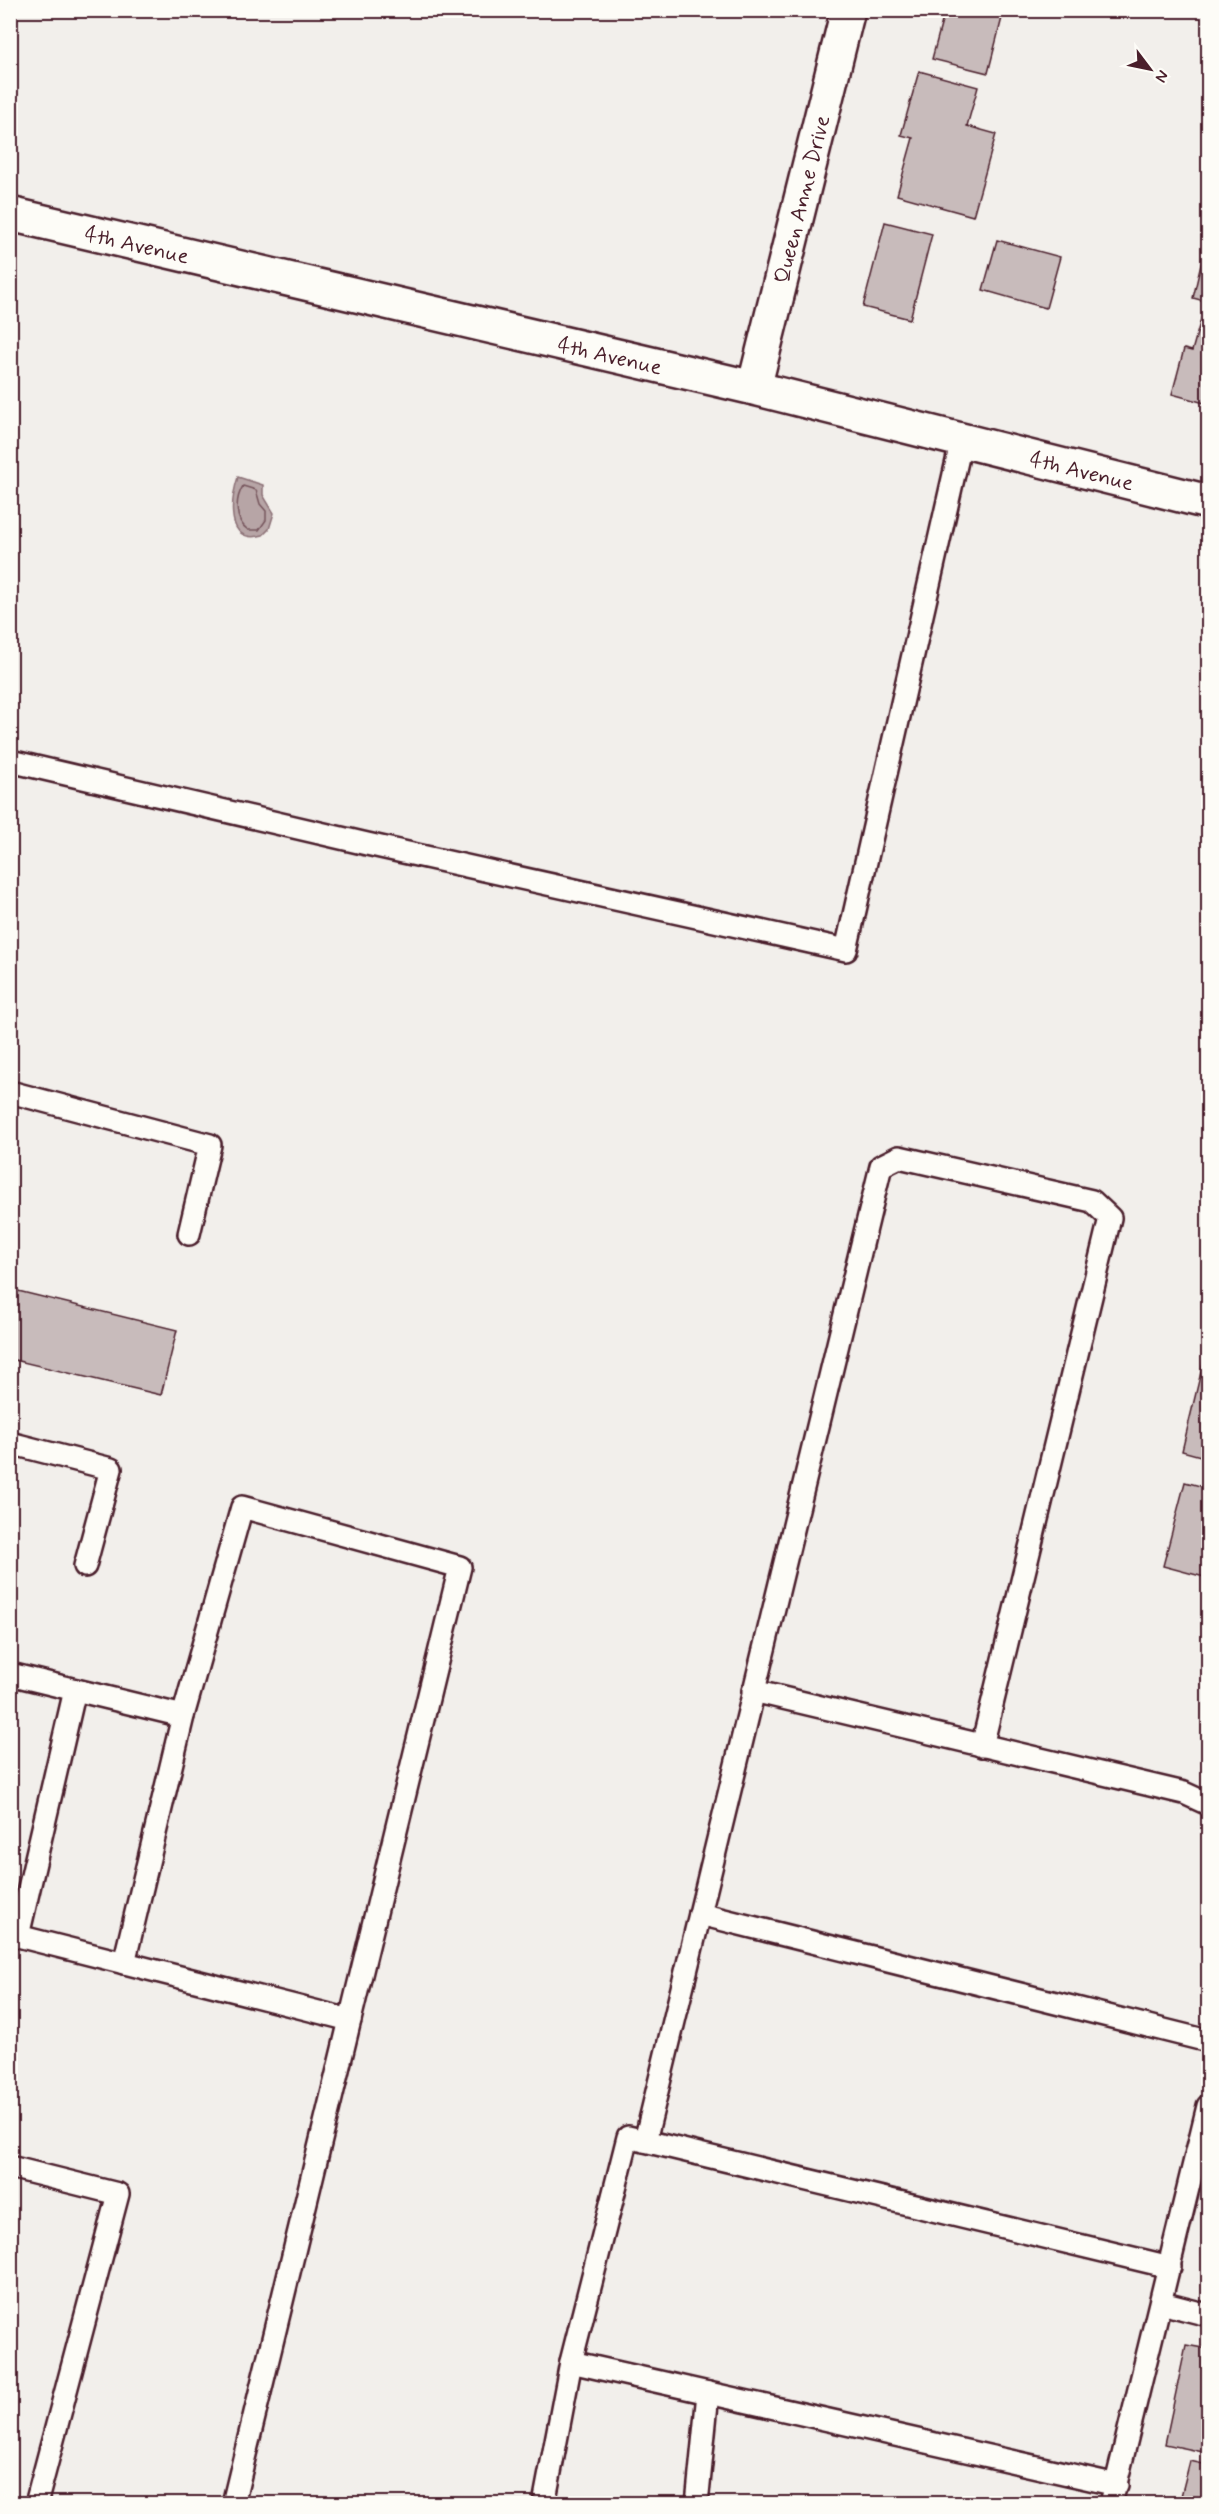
<svg xmlns="http://www.w3.org/2000/svg" width="1219" height="2514" viewBox="0 0 1219 2514" font-family="Mynerve,sans-serif">
<style>
.water{fill:#b7a5a6;stroke:#8b6f75;stroke-width:1.5}
.lines{fill:none;stroke-linecap:round;stroke-linejoin:round}
.shore{stroke:#76555c;stroke-width:1.5}
.building{fill:#c8bbbb;stroke:#4a1f2b;stroke-width:1.5}
.service-casing{stroke:#4a1f2b;stroke-width:26}
.minor-casing{stroke:#4a1f2b;stroke-width:38}
.primary-casing{stroke:#4a1f2b;stroke-width:38}
.service{stroke:#fdfcf7;stroke-width:21}
.minor{stroke:#fdfcf7;stroke-width:33}
.primary{stroke:#fdfcf7;stroke-width:33}
.labels{text-anchor:middle;stroke-width:5;stroke-linejoin:round;paint-order:stroke}
.street-label{font-size:22px;fill:#4a1f2b;stroke:#fdfcf7}
</style>
<rect width="100%" height="100%" fill="#f2efeb"/>
<filter id="ink" filterUnits="userSpaceOnUse"><feTurbulence type="fractalNoise" baseFrequency=".0167" numOctaves="2"/><feDisplacementMap in="SourceGraphic" scale="12" xChannelSelector="R" yChannelSelector="G"/><feConvolveMatrix kernelMatrix="1 2 1 2 8 2 1 2 1" color-interpolation-filters="sRGB"/></filter>
<g filter="url(#ink)">
<path class="water" d="M238,477L263,485V495L274,513L269,529L263,535C224,546 231,499 238,477Z"/>
<g class="lines">
<path class="shore" d="M243,486L256,490L260,504L266,511V520L259,530H248C234,520 235,499 243,486Z"/>
</g>
<g class="building">
<path d="M945,10H1004L988,73L932,59Z"/>
<path d="M919,71L978,87L967,126L996,134L973,216L897,195L913,138L901,135Z"/>
<path d="M885,222L932,234L910,319L863,307Z"/>
<path d="M1208,235V302L1193,298Z"/>
<path d="M997,240L1060,257L1046,308L983,290Z"/>
<path d="M1203,312L1208,314V404L1172,394L1184,349L1192,351Z"/>
<path d="M10,1289L177,1330L161,1395L10,1359Z"/>
<path d="M1208,1343V1458L1182,1451Z"/>
<path d="M1185,1482L1208,1488V1578L1163,1566Z"/>
<path d="M1186,2345L1208,2349V2453L1165,2444Z"/>
<path d="M1190,2461L1208,2465V2504H1179Z"/>
</g>
<g class="lines">
<g class="service-casing">
<g id="service">
<path d="M10,761L367,844L846,950L962,439"/>
<path d="M10,1092L210,1145L189,1234"/>
<path d="M10,1443L111,1469L85,1566"/>
<path d="M10,1674L183,1716L242,1507L460,1567L350,2020L10,1934"/>
<path d="M753,1691L1184,1793L1208,1804"/>
<path d="M700,1914L1208,2041"/>
<path d="M18,1936L75,1690"/>
<path d="M124,1963L183,1716"/>
<path d="M645,2141L881,1166L899,1157L1092,1201L1110,1218L982,1746"/>
<path d="M10,2167L118,2194L36,2504"/>
<path d="M1161,2303L1208,2315"/>
<path d="M571,2362L1117,2485"/>
<path d="M233,2504L350,2020"/>
<path d="M544,2504L571,2362L628,2137L1170,2267"/>
<path d="M697,2504L708,2393"/>
<path d="M1111,2504L1208,2106"/>
</g>
</g>
<g class="minor-casing">
<path id="minor" d="M754,388L848,10"/>
</g>
<g class="primary-casing">
<path id="primary" d="M10,214L754,388L1208,502"/>
</g>
<use href="#service" class="service"/>
<use href="#minor" class="minor"/>
<use href="#primary" class="primary"/>
</g>
</g>
<g class="labels">
<g class="street-label">
<text transform="translate(801 199) rotate(-76)" y="8">Queen Anne Drive</text>
<text transform="translate(137 244) rotate(13)" y="8">4th Avenue</text>
<text transform="translate(610 355) rotate(13)" y="8">4th Avenue</text>
<text transform="translate(1082 470) rotate(14)" y="8">4th Avenue</text>
</g>
</g>
<rect width="1219" height="2514" fill="none" stroke="#fdfcf7" stroke-width="36"/>
<rect x="18" y="18" width="1183" height="2478" fill="none" stroke="#4a1f2b" stroke-width="2" filter="url(#ink)"/>
<g transform="translate(1150 69) rotate(122)" stroke="#fdfcf7" stroke-width="4.5" paint-order="stroke">
<path d="M0-4.5L10 22L0 15L-10 22Z" fill="#4a1f2b"/>
<text y="-9" font-size="16" font-weight="bold" text-anchor="middle" fill="#4a1f2b">N</text>
</g>
</svg>
